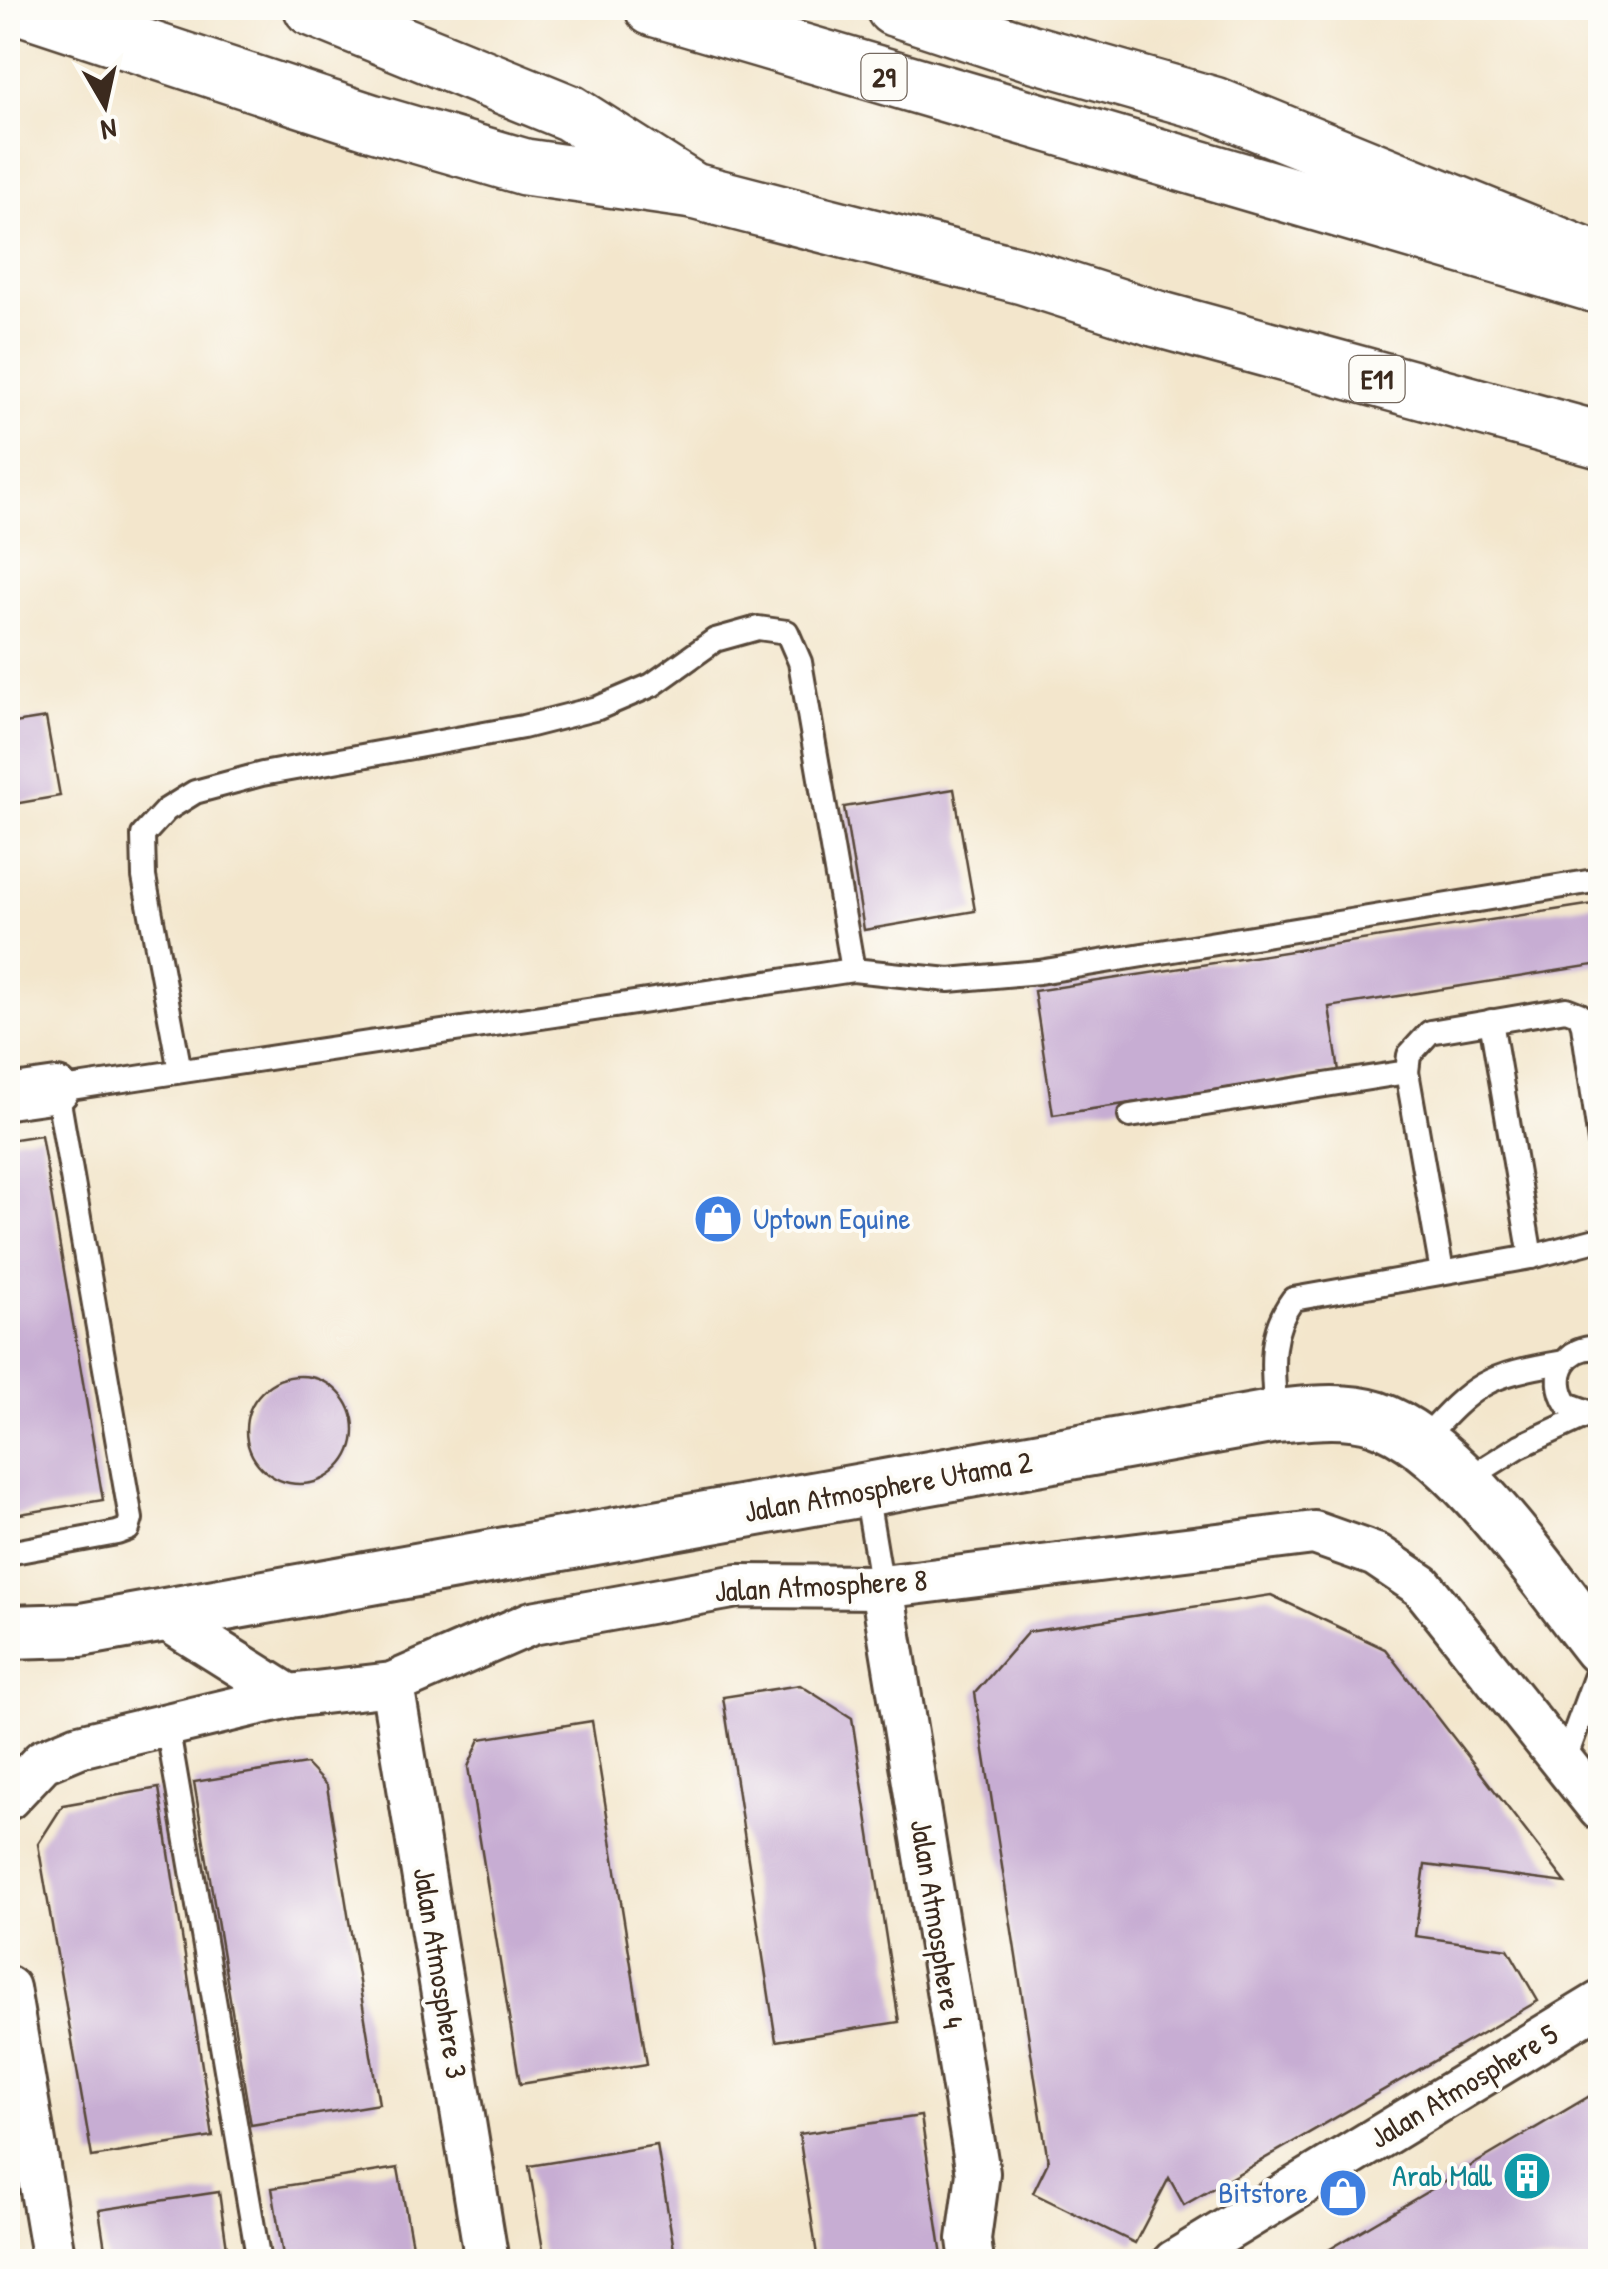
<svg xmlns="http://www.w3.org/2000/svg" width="1608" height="2269" viewBox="0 0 1608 2269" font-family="'Patrick Hand',sans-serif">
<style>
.building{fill:#c7add3}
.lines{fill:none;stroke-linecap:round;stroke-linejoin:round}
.service-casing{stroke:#574638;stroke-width:28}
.minor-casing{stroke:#574638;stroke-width:48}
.tertiary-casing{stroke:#574638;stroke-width:58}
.trunk-casing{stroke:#574638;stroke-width:60}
.motorway-casing{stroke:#574638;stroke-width:60}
.service{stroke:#fff;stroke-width:22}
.minor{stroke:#fff;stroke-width:42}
.tertiary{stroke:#fff;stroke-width:52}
.trunk{stroke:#fff;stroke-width:55}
.motorway{stroke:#fff;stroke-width:55}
.labels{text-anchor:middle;stroke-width:8;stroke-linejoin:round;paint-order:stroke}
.shield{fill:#fdfcf7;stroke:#75695f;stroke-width:2.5}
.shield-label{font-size:28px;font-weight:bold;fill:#3b2a1e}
.shop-label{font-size:30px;fill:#366cbe;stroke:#fdfcf7;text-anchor:start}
.street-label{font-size:30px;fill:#3b2a1e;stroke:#fdfcf7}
.culture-label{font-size:30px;fill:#0d838f;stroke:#fdfcf7;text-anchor:end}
</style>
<rect width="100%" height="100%" fill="#fdfcf7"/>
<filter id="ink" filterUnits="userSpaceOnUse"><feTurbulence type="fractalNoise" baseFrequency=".01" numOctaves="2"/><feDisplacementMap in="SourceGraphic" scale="20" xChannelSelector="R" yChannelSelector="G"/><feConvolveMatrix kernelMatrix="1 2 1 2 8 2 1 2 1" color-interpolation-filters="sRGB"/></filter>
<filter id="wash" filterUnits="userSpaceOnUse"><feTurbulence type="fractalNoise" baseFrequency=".0048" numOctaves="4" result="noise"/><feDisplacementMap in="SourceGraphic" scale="40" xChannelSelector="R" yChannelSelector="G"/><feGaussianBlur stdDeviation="2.25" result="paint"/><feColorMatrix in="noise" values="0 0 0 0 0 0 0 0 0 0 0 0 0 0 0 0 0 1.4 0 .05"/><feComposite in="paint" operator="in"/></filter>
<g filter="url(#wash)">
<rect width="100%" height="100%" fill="#f3e6cc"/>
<g id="blocks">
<g class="building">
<path d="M46,718L60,796L8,805V724Z"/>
<path d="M954,789L975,911L864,930L844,807Z"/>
<path d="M1600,903V964L1329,1007L1339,1071L1053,1115L1034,991Z"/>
<path d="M41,1135L103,1500L8,1516V1140Z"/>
<circle cx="300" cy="1430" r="54"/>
<path d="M1271,1595L1385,1649L1566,1883L1425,1865L1415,1936L1508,1949L1538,2001L1184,2205L1169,2178L1135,2243L1033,2193L1048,2162L975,1693L1028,1632Z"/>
<path d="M800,1685L852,1718L899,2022L776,2041L723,1697Z"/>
<path d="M592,1721L647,2064L520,2084L468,1767L480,1739Z"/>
<path d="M306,1764L327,1786L379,2104L251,2125L194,1782Z"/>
<path d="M159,1788L213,2137L92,2157L38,1844L63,1805Z"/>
<path d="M1600,2090V2262H1308Z"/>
<path d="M921,2116L943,2262H818L799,2134Z"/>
<path d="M657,2145L676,2262H545L529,2166Z"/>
<path d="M398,2168L415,2262H284L272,2188Z"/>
<path d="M219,2192L229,2262H107L99,2210Z"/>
</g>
</g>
</g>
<g filter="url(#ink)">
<use href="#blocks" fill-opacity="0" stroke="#574638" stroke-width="2.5"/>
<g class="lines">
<g class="service-casing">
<g id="service">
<path d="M1491,1021L1531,1257"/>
<path d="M180,1071L144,877L143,835L166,810L195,792L262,774L523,727L598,708L652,685L715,640L758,628L787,632L800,662L853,970L949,980L1039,972L1600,880"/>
<path d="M1407,1072L1442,1272"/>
<path d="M1130,1116L1407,1072L1409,1055L1430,1032L1566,1009L1579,1014L1583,1025L1600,1142"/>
<path d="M1594,1414L1567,1404C1549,1376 1566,1344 1600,1348"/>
<path d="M1276,1416C1273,1372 1266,1336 1293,1299L1531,1257L1600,1239"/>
<path d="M1422,1441C1474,1383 1486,1375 1564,1362"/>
<path d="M1464,1481L1520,1446L1587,1415"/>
<path d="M866,1492L882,1587"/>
<path d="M8,1553L117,1533L128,1529L131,1519L57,1090L853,970"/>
<path d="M167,1725L259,2262"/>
<path d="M1564,1762L1600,1664"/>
</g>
</g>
<g class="minor-casing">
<g id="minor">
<path d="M8,1097L57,1090"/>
<path d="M882,1587L978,2173L969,2239L972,2262"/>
<path d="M160,1615L289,1696"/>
<path d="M392,1684L487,2262"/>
<path d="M8,1798L43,1761L79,1746L289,1696L392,1684L532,1623L738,1586L882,1587L1314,1533L1376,1555L1422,1586L1600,1809"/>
<path d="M8,1988L54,2262"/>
<path d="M1174,2262L1600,2003"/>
</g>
</g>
<g class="tertiary-casing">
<path id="tertiary" d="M8,1632L81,1630L1276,1416C1308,1413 1344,1408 1376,1418C1456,1444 1547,1582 1600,1648"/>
</g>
<g class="trunk-casing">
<g id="trunk">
<path d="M312,8L570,113L693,191L1023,276L1154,318"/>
<path d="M653,8L1600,286"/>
</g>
</g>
<g class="motorway-casing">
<g id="motorway">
<path d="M25,8L371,122L525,167L693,191"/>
<path d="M894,8L1028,52L1214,105L1600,262"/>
<path d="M1154,318L1600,440"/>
</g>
</g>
<use href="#service" class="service"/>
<use href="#minor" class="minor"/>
<use href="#tertiary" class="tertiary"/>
<use href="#trunk" class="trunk"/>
<use href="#motorway" class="motorway"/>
</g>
</g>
<defs>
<g id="shop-disc" transform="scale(2.5)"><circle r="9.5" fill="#3f7fe0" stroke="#fdfcf7"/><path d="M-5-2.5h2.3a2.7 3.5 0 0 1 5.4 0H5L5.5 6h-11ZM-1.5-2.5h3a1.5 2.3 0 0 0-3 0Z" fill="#fff"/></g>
<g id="building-disc" transform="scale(2.5)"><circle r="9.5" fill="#0f9aa8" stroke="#fdfcf7"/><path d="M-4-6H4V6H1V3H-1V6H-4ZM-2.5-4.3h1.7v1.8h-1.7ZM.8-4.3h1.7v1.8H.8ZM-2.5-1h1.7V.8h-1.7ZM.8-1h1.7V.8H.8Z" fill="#fff"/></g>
</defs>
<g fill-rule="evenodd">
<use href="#shop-disc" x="718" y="1219"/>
<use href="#building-disc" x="1527" y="2176"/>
<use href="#shop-disc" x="1343" y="2193"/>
</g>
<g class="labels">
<g class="shield">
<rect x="861.5" y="54" width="45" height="46" rx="8"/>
<rect x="1349.5" y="356" width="55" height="46" rx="8"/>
</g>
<g class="shield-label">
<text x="884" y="87">29</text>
<text x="1377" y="389">E11</text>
</g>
<g class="shop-label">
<text x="753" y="1229">Uptown Equine</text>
<text x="1308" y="2203" text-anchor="end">Bitstore</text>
</g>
<g class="street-label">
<text transform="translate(888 1487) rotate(-10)" y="10">Jalan Atmosphere Utama 2</text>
<text transform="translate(821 1586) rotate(-3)" y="10">Jalan Atmosphere 8</text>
<text transform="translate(937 1924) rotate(81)" y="10">Jalan Atmosphere 4</text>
<text transform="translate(440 1973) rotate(81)" y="10">Jalan Atmosphere 3</text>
<text transform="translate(1464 2086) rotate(-31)" y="10">Jalan Atmosphere 5</text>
</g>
<g class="culture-label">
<text x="1492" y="2186">Arab Mall</text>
</g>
</g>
<rect width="1608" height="2269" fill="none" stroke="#fdfcf7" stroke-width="40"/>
<g transform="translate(105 105) rotate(171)" stroke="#fdfcf7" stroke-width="8" paint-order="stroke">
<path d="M0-8L18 38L0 25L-18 38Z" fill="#3b2a1e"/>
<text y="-15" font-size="28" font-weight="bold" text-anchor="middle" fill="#3b2a1e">N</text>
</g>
</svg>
